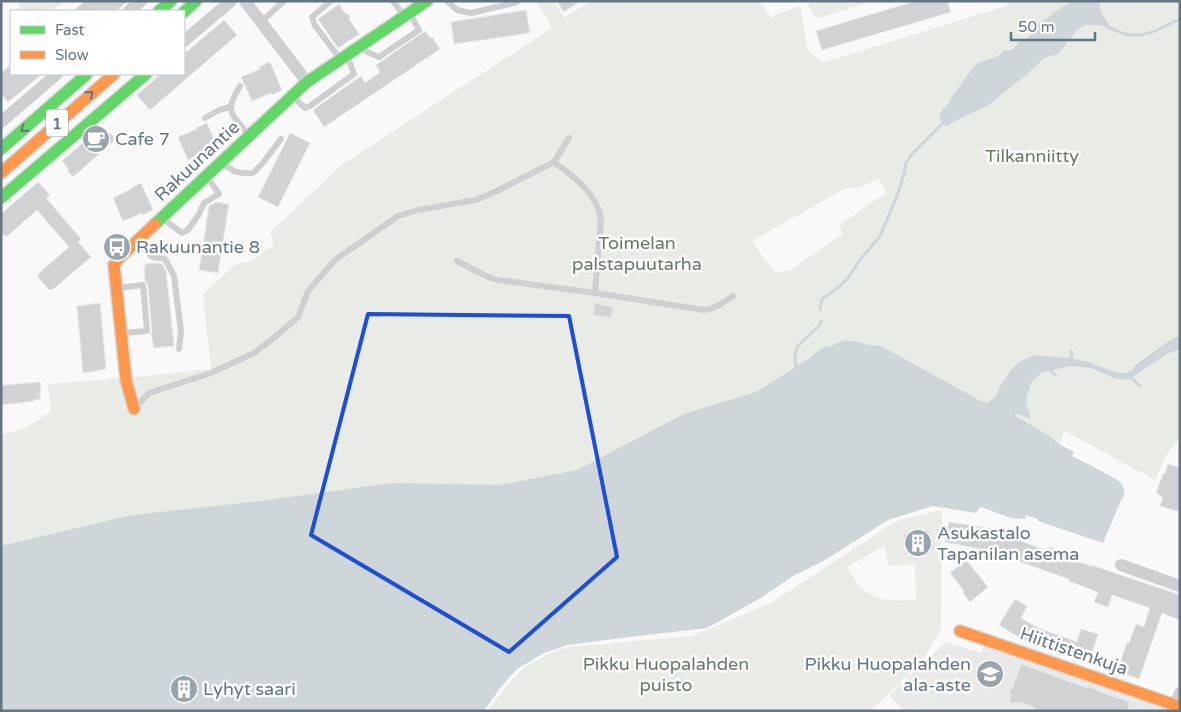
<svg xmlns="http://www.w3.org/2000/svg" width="1181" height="712" viewBox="0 0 1181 712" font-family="'Varela Round',sans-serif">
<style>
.built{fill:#e8e9e9}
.green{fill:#e8ebe6;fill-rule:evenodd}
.water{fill:#ced6d9}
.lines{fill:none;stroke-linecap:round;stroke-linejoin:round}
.stream{stroke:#ced6d9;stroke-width:3}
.building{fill:#d0d2d3;stroke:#e8e8e8}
.fast-casing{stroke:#d5d6d7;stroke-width:14}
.slow-casing{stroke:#d5d6d7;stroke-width:14}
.lane{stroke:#cecfd0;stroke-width:6}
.street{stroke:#cecfd0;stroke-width:12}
.fast{stroke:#63d668;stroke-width:11}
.slow{stroke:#ff974d;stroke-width:11}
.oneway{stroke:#657683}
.marked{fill:none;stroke:#1d4ed8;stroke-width:4;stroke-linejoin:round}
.labels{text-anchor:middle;stroke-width:5;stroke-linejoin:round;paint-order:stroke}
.shield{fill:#fff;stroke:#939fa8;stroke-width:1}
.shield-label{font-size:16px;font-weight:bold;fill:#657683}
.poi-label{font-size:18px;fill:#657683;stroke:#fff;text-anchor:start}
.park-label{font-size:18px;fill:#687a64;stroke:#fff}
.street-label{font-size:18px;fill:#657683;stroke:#fff}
</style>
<rect width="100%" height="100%" fill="#f9f9f9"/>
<path class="built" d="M946,642L981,653L984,645L1164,707L1163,711H904L889,695Z"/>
<g class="green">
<path d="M19,1H67L55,8L54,11H16L19,8Z"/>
<path d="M536,1H554L564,18L591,1H758L773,19L775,15L800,6L808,51L822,63L1006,6L1010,1H1180V335L1170,340L1135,364L1133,369L1125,373H1119L1094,365L1044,356L1018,363L1003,381L995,397L987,403L963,405L881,346L864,344L859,342L844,340L831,346L821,348L810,358L763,448L1,614V434C19,433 37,422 51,411L48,384L136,377L211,369L203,294L235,265L253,260L274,244L270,232L343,164L552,28ZM879,179L886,193L839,225L843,234L789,271L774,272L752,241L846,188H857Z"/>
<path d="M811,1H872L816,19L808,6Z"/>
<path d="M1180,349V437L1166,455L1155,480L1065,431L1059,444L1048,435L1014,415L1017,414L1030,418L1026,403L1027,397L1031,383L1041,373L1071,366L1089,368L1117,379L1128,380L1167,354Z"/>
<path d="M942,510L941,629L922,662L870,711H488L506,686L525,667L548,654L568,647L692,636L771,603L890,525L903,519ZM884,546L889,566L915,564L916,599C881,603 866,600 847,567Z"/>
<path d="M930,693L946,711H912Z"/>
</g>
<g class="water">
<path d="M1072,1H1100C1098,16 1108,17 1110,28L1108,29L1101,25H1084L1075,32L1058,54L1044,58L1026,75L987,106L953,122L946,127L939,118L942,110L948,104L953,95L976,64C985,59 996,60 1003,51L1012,50L1020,41L1026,39L1038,28L1037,24C1046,20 1050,15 1058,10C1062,6 1068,5 1072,1Z"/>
<path d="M1180,335V349L1167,354L1128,380L1116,379L1090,368L1071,366L1041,373L1031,383L1027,397L1026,403L1031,419L1017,414L1014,415L1048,435L1059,444L1074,452L1072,456L1092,466L1119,481C1124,486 1127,495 1121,500L1103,543L1038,521V519L1026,515L1025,519L1011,518L981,507L979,508L976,513L933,506L888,520L825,560L793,576L764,596L707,628L630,637L567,645L544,653L517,669L500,688L484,711H1V546L132,515L261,501L392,483L500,485L577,470L684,414L756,392L810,358L821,348L831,346L844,340L859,342L864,344L881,346L979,400L987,403L995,397L1003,381L1012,369L1018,363L1026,359L1035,355L1044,356L1071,358L1092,363C1096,366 1120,374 1125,373C1128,372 1131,370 1133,369L1135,365L1170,340Z"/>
</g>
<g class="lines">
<g class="stream">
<path d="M1110,28C1115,30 1121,33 1126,34C1145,39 1163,27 1180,19"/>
<path d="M820,309L822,299L839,287L848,278L860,260L880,236L897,196L904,174L906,163L911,155L943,123"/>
<path d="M1070,360L1072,354L1071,351"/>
<path d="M796,367L795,355L797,347L820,325L821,321"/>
<path d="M1050,368L1051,371L1055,375"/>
<path d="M1130,376L1131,378L1140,386"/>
</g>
</g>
<g class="building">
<path d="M85,1H128L116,11H73Z"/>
<path d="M557,1H580L564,12Z"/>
<path d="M916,1H947L951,12L822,50L816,31Z"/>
<path d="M339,4L344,12L350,16L349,19L359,34L338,48L318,19Z"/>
<path d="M526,10L530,33L454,44L451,22Z"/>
<path d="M224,20L237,35L150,110L137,95L161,74H184V54Z"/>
<path d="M425,31L430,38L432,37L440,49L324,127L313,110L361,76L365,83L380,72L376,65Z"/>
<path d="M270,62L282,90L272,95L271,93L252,101L241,77L260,69L259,67Z"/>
<path d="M11,65V74H42L8,102L1,94V73Z"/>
<path d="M207,123L218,149L208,153L207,152L188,160L178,137L197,129L196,128Z"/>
<path d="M102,126L108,133L109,132L116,139L73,177L67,170L69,169L62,161Z"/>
<path d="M290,133L310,143L278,207L258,197Z"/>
<path d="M38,182L50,195L46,198L81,239L78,242L91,257L52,290L51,289L49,290L38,277L39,276L38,274L69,247L37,210L6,237L1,232V214Z"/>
<path d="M141,183L153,210L143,215L142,213L123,221L113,198L131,189V188Z"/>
<path d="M216,202L229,204L218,273L199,270L209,206Z"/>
<path d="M158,263L162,264L166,271L174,346L154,348L151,334L152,331L148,285L145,281L144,268L145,267V264Z"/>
<path d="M100,303L106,369L83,373L77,306Z"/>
<path d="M595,303L613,307L611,318L593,315Z"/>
<path d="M40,382L41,393H40V399L33,400L34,401L1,405V385H6Z"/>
<path d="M1168,464L1180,468V512L1160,506L1163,497L1159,496V494L1156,493L1163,474H1165Z"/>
<path d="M949,522L986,528L1047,551L1049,547L1062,552L1061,556L1091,566V565L1180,595V620L1162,613L1139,679L1089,662V663L1028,643L999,625L1015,599L1027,606L1021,618L1038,628L1077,642L1081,629L1098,634L1092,653L1120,663L1127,642L1129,643L1136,624L1144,627L1150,608L1112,595L1108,607L1094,602L1098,592L1069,581V579L986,550L945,542Z"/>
<path d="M929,530L932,549L906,554L903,534Z"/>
<path d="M966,560L988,587L970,602L963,593L964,591L950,573Z"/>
<path d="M1021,664L1088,688V686L1097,690V691L1130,702L1127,711H1034L1035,708L1023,703H1010V689H1012Z"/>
</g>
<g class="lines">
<g class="fast-casing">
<g id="fast">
<path d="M159,11L171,1"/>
<path d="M184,12L196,1"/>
<path d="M1,149L87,74"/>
<path d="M1,198L146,74"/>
<path d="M155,224L307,82L427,1"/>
</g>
</g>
<g class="slow-casing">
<g id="slow">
<path d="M1,173L114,74"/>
<path d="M134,409L126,380L114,265L120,257L155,224"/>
<path d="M960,631L1175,705"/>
</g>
</g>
<g class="lane">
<path d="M331,1L312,17L314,24L340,59"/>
<path d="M393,1L404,16"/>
<path d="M447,1L457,10L471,13L514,3L518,1"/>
<path d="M261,22L284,1"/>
<path d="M362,46L367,52L379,57L419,30L410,14"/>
<path d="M240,86C224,112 231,114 249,135"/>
<path d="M293,97L305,108L310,106L354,74L350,63L346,57"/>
<path d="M205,118L219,110L230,107"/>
<path d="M554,162C574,177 596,192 601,219L595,293"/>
<path d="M222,163C234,172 238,174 253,173L262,164L281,139"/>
<path d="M162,218L182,233L188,230L199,214L204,203L219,194L207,177"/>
<path d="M136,243L142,247L152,257L165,259L174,276L181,331L179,349"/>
<path d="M457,261L488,277L498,280L595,293L704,310C715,309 724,302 733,296"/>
<path d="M118,288L143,285L147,331L122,333"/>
<path d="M136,407L149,393L211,373L254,353L275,337L298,317L308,291L335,260L398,216L418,210L476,200L499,190L554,162L569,138"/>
</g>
<g class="street">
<path d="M245,1L307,82"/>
<path d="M129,11L141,1"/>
<path d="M184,41L231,1"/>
<path d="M1,122L57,74"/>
<path d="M1121,565L1180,586"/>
<path d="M1173,711L1180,693"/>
</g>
<use href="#fast" class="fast"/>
<use href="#slow" class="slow"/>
</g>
<defs><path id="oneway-chevron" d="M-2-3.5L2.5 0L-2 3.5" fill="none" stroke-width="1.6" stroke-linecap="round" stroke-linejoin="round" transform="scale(1.25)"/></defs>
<g class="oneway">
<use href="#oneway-chevron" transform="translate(90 94) rotate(-41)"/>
<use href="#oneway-chevron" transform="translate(24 129) rotate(139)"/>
</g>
<path class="marked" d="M368,314L569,316L617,557L509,652L311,535Z"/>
<defs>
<g id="cafe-disc" transform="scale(1.4375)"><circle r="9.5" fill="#99a4ac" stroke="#fff"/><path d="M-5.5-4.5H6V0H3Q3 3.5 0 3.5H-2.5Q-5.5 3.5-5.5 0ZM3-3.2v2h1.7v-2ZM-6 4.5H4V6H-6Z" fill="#fff"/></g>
<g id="bus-disc" transform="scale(1.4375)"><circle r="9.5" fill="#99a4ac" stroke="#fff"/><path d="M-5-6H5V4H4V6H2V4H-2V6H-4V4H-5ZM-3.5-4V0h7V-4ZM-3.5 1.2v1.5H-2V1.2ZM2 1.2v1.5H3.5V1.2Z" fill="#fff"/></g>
<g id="building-disc" transform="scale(1.4375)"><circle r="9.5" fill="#99a4ac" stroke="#fff"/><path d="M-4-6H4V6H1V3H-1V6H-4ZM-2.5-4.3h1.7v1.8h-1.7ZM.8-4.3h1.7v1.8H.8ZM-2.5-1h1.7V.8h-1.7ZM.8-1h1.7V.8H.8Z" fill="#fff"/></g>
<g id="school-disc" transform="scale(1.4375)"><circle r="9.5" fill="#99a4ac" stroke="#fff"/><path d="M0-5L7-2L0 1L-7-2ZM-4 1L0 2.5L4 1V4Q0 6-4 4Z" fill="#fff"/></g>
</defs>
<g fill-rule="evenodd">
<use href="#cafe-disc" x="96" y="139"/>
<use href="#bus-disc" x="117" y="247"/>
<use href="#building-disc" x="918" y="543"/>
<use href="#school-disc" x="990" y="674"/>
<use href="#building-disc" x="184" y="689"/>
</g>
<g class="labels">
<rect class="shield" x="46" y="109.5" width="22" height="27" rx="4"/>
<g class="shield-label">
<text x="57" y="129">1</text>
</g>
<g class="poi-label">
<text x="115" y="145">Cafe 7</text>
<text x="136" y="253">Rakuunantie 8</text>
<text x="937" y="539">Asukastalo<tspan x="937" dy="21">Tapanilan asema</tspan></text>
<text x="971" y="670" text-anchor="end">Pikku Huopalahden<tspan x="971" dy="21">ala-aste</tspan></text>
<text x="203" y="695">Lyhyt saari</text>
</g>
<g class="park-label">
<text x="1032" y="162">Tilkanniitty</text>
<text x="637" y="249">Toimelan<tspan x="637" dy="21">palstapuutarha</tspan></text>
<text x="666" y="670">Pikku Huopalahden<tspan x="666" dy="21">puisto</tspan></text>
</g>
<g class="street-label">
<text transform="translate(197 161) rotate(-43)" y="6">Rakuunantie</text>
<text transform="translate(1074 651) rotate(19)" y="6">Hiittistenkuja</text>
</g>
</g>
<rect width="1181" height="712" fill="none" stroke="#657683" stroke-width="5"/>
<rect x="10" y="10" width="175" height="65" fill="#ffffff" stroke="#c1c8cd"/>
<rect x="20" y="26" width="25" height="8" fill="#63d668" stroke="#c1c8cd"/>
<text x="55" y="35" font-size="15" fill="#657683">Fast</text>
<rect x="20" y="51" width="25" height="8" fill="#ff974d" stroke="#c1c8cd"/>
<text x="55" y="60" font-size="15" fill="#657683">Slow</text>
<path d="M1011 32v8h84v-8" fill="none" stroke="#657683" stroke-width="2.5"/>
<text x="1018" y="32" font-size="15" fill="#657683" stroke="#ffffff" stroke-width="4" paint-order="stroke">50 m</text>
</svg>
